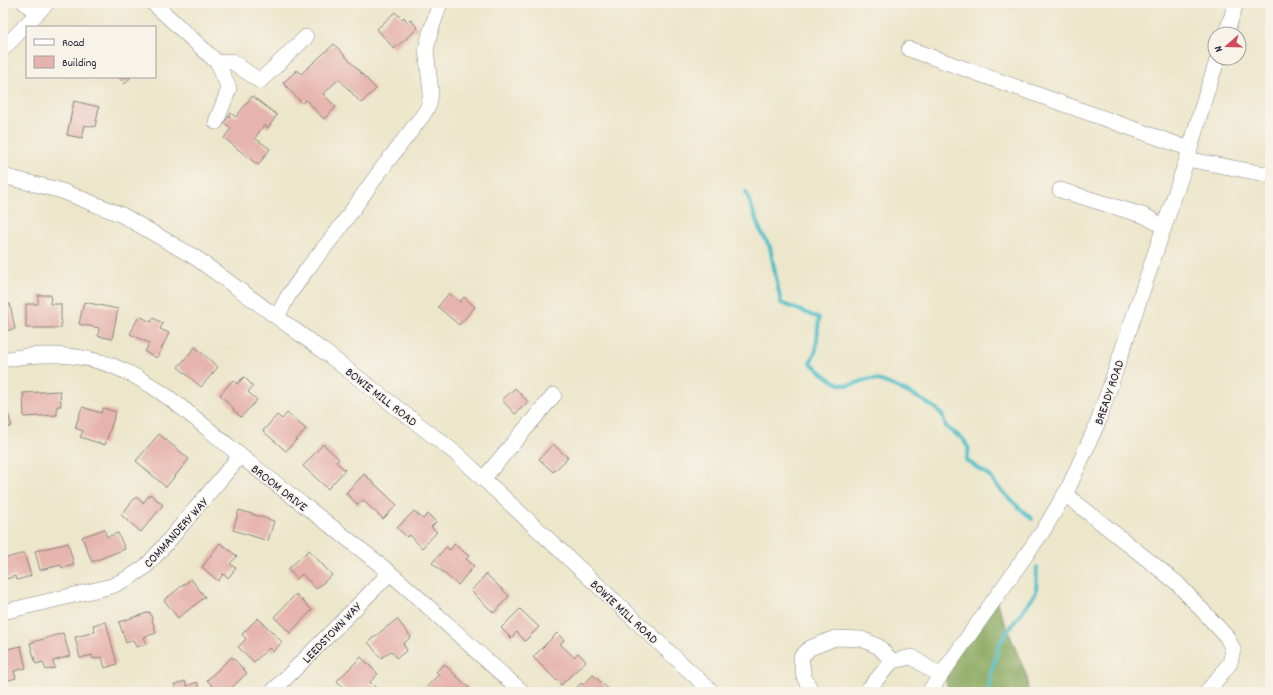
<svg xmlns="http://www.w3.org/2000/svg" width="1273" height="695" viewBox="0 0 1273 695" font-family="Dekko,sans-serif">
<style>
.forest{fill:#86a65b;stroke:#54644b}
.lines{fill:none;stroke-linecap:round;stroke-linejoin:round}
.stream{stroke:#51bec8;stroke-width:4}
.building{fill:#e6b4ac}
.minor-casing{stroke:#878482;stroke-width:16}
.minor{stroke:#fff;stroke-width:15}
.labels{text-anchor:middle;stroke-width:3;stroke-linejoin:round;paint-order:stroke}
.street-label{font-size:13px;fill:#22223b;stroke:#f7f3e8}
</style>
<rect width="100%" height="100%" fill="#f7f3e8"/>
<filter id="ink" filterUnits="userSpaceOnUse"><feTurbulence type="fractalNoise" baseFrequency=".025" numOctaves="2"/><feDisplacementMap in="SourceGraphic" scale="8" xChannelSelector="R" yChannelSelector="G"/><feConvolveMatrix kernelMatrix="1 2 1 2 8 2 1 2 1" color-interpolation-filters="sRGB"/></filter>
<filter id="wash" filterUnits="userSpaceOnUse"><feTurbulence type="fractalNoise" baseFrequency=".012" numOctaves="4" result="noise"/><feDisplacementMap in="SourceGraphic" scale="16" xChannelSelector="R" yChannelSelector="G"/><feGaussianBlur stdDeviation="0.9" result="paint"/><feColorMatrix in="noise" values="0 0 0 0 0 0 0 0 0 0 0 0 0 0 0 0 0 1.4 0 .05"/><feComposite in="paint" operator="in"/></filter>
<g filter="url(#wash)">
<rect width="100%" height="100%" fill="#ece6ca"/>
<path class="forest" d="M995,598L1027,677L1028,692H949L943,671Z"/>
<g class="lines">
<g class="stream">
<path d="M746,192L760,230L770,247L781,303L819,318L816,350L810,363C818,369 830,381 840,384C856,388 862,378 872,379C885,380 935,404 942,415C944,418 945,424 946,427L963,439L969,449L966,460L991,477L996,485L1011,500L1032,519"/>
<path d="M989,692L990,677L1000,642L1036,592L1037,567"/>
</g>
</g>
<g id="blocks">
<g class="building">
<path d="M395,12L402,19L404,17L407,22L410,19L418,28L394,49L377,29Z"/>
<path d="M334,44L376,89L361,103L339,79L323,94L336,107L324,119L306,100L302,103L283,83L297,70L301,74Z"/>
<path d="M118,77H131L125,84Z"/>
<path d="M252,96L277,115L268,128L264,125L255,138L270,149L258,165L224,138L231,128L224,123L231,113L236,117Z"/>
<path d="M74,101L99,107L95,127L85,125L82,138L67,135Z"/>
<path d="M449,293L460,302L464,297L475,307L459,325L438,307Z"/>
<path d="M38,295H51L50,304H61V328H26V304H38Z"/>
<path d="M84,302L118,309L112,339L98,336L99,328L79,324Z"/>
<path d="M10,304L15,329L3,331V305Z"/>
<path d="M139,316L151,322L153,318L163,323L160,329L169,333L157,358L145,352L149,343L130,334Z"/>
<path d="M195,347L218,367L201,387L178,367Z"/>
<path d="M244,377L253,386L248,392L257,400L241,417L233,410L234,409L220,395L233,380L237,384Z"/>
<path d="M515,388L528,402L515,414L502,400Z"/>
<path d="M60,391L61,406H57V415L24,417L23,393Z"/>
<path d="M3,399L12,426L3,429Z"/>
<path d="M82,407L101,413L103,408L116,412L105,445L80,437L83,431L75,428Z"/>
<path d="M287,413L306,429L286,451L263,431L277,415L282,419Z"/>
<path d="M159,434L189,459L166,487L136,461Z"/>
<path d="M323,444L339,459L336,462L345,470L328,489L303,466Z"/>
<path d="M553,444L568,458L553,472L539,459Z"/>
<path d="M364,474L397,505L383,519L363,500L358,505L346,493Z"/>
<path d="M150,494L163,505L141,532L121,515L136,497L143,503Z"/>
<path d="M239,510L274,521L268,541L233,530Z"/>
<path d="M414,511L423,519L428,514L436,522L431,527L437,532L422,548L410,535L407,537L397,528Z"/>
<path d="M104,529L107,537L118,533L125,549L92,562L82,537Z"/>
<path d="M68,543L74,565L62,568L61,565L40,570L35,551Z"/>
<path d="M220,543L237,556L230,564L236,568L228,578L223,574L218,581L202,567Z"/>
<path d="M454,544L469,556L466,559L474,566L458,585L432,563L446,547L450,550Z"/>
<path d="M309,550L332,575L316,589L302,574L297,579L288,569Z"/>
<path d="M24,553L31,576L17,580L15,576L3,580V559Z"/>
<path d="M486,574L509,596L494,613L471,591Z"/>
<path d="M191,579L205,597L178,618L164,600Z"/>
<path d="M296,594L312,610L290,633L274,617Z"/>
<path d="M520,609L539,627L525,641L517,632L511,638L501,628Z"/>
<path d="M150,612L156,633L144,637L147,644L136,647L133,640L126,643L119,622Z"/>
<path d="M258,618L282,642L273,652L269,648L254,662L238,647L246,639L242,634Z"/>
<path d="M397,619L411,637L403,644L407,650L397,658L391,651L381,658L368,642Z"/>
<path d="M106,622L117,664L105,668L102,657L93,659L92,655L80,658L75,637L95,632L93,625Z"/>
<path d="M63,633L70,656L53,661L55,668L46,670L43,662L36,664L30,643Z"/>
<path d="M557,633L564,640L560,644L574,657L578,653L586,661L561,685L533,657Z"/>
<path d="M21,646L26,668L14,671L16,678L5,681L3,673V650Z"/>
<path d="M232,657L247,673L227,692H218L207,680Z"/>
<path d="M361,657L378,674L370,682L376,688L371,692H348L337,681Z"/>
<path d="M444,664L469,688L465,692H422L439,674L436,672Z"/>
<path d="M593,675L612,692H573L581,683L583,685Z"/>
<path d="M185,681L187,686L197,682L201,692H171L176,690L174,685Z"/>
</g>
</g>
</g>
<g filter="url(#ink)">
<use href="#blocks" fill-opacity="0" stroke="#878482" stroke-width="1"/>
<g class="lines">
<g class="minor-casing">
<g id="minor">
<path d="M25,3L37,13"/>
<path d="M153,3L218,63L231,61L260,81L306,37"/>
<path d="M1226,34L1236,3"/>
<path d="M3,49L47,3"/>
<path d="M909,49L1190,149"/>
<path d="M216,122L229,89L218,63"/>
<path d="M1187,159L1270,175"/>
<path d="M3,176L62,191L122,215L196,258L322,350L458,455L712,692"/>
<path d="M1060,190L1145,216L1164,227"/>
<path d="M277,317L288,296L308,268L339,229L380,171L423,115L429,105L431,92L426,50L430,33L440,3"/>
<path d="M3,360C38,352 79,353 113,366C162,385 201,425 241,456C290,496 341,532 390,573C435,611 477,654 523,692"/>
<path d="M483,479L554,395"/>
<path d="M1065,494L1177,583L1227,637L1233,650L1230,663L1207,692"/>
<path d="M3,612L112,586L130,577L145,567L159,552L240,456"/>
<path d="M272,692L390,573"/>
<path d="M812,692L804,677L801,657L810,648L835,638L862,639L879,647L892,661"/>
<path d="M866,692L892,661L912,657L940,676"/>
<path d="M929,692L1043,531L1068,489L1098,422L1187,159L1206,94L1218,58"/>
</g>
</g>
<use href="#minor" class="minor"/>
</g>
</g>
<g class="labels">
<g class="street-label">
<text transform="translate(1108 392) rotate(-71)" y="5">BREADY ROAD</text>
<text transform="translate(382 396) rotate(38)" y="5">BOWIE MILL ROAD</text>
<text transform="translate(280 487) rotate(38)" y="5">BROOM DRIVE</text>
<text transform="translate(175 532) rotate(-48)" y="5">COMMANDERY WAY</text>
<text transform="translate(625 611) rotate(43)" y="5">BOWIE MILL ROAD</text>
<text transform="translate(331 632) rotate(-46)" y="5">LEEDSTOWN WAY</text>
</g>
</g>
<rect width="1273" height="695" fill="none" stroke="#f7f3e8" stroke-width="16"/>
<rect x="26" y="26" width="130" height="52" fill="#f7f3e8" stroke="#a29fa3"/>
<rect x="34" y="39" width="20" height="6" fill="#ffffff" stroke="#a29fa3"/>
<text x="62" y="46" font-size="12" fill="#22223b">Road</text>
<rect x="34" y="56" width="20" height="12" fill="#e6b4ac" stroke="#a29fa3"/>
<text x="62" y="66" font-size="12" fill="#22223b">Building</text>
<g transform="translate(1227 46) rotate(250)"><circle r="19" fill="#f7f3e8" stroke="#a29fa3"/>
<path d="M0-3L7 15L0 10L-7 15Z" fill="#d1495b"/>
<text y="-6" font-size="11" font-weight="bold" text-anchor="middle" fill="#22223b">N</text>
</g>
</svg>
